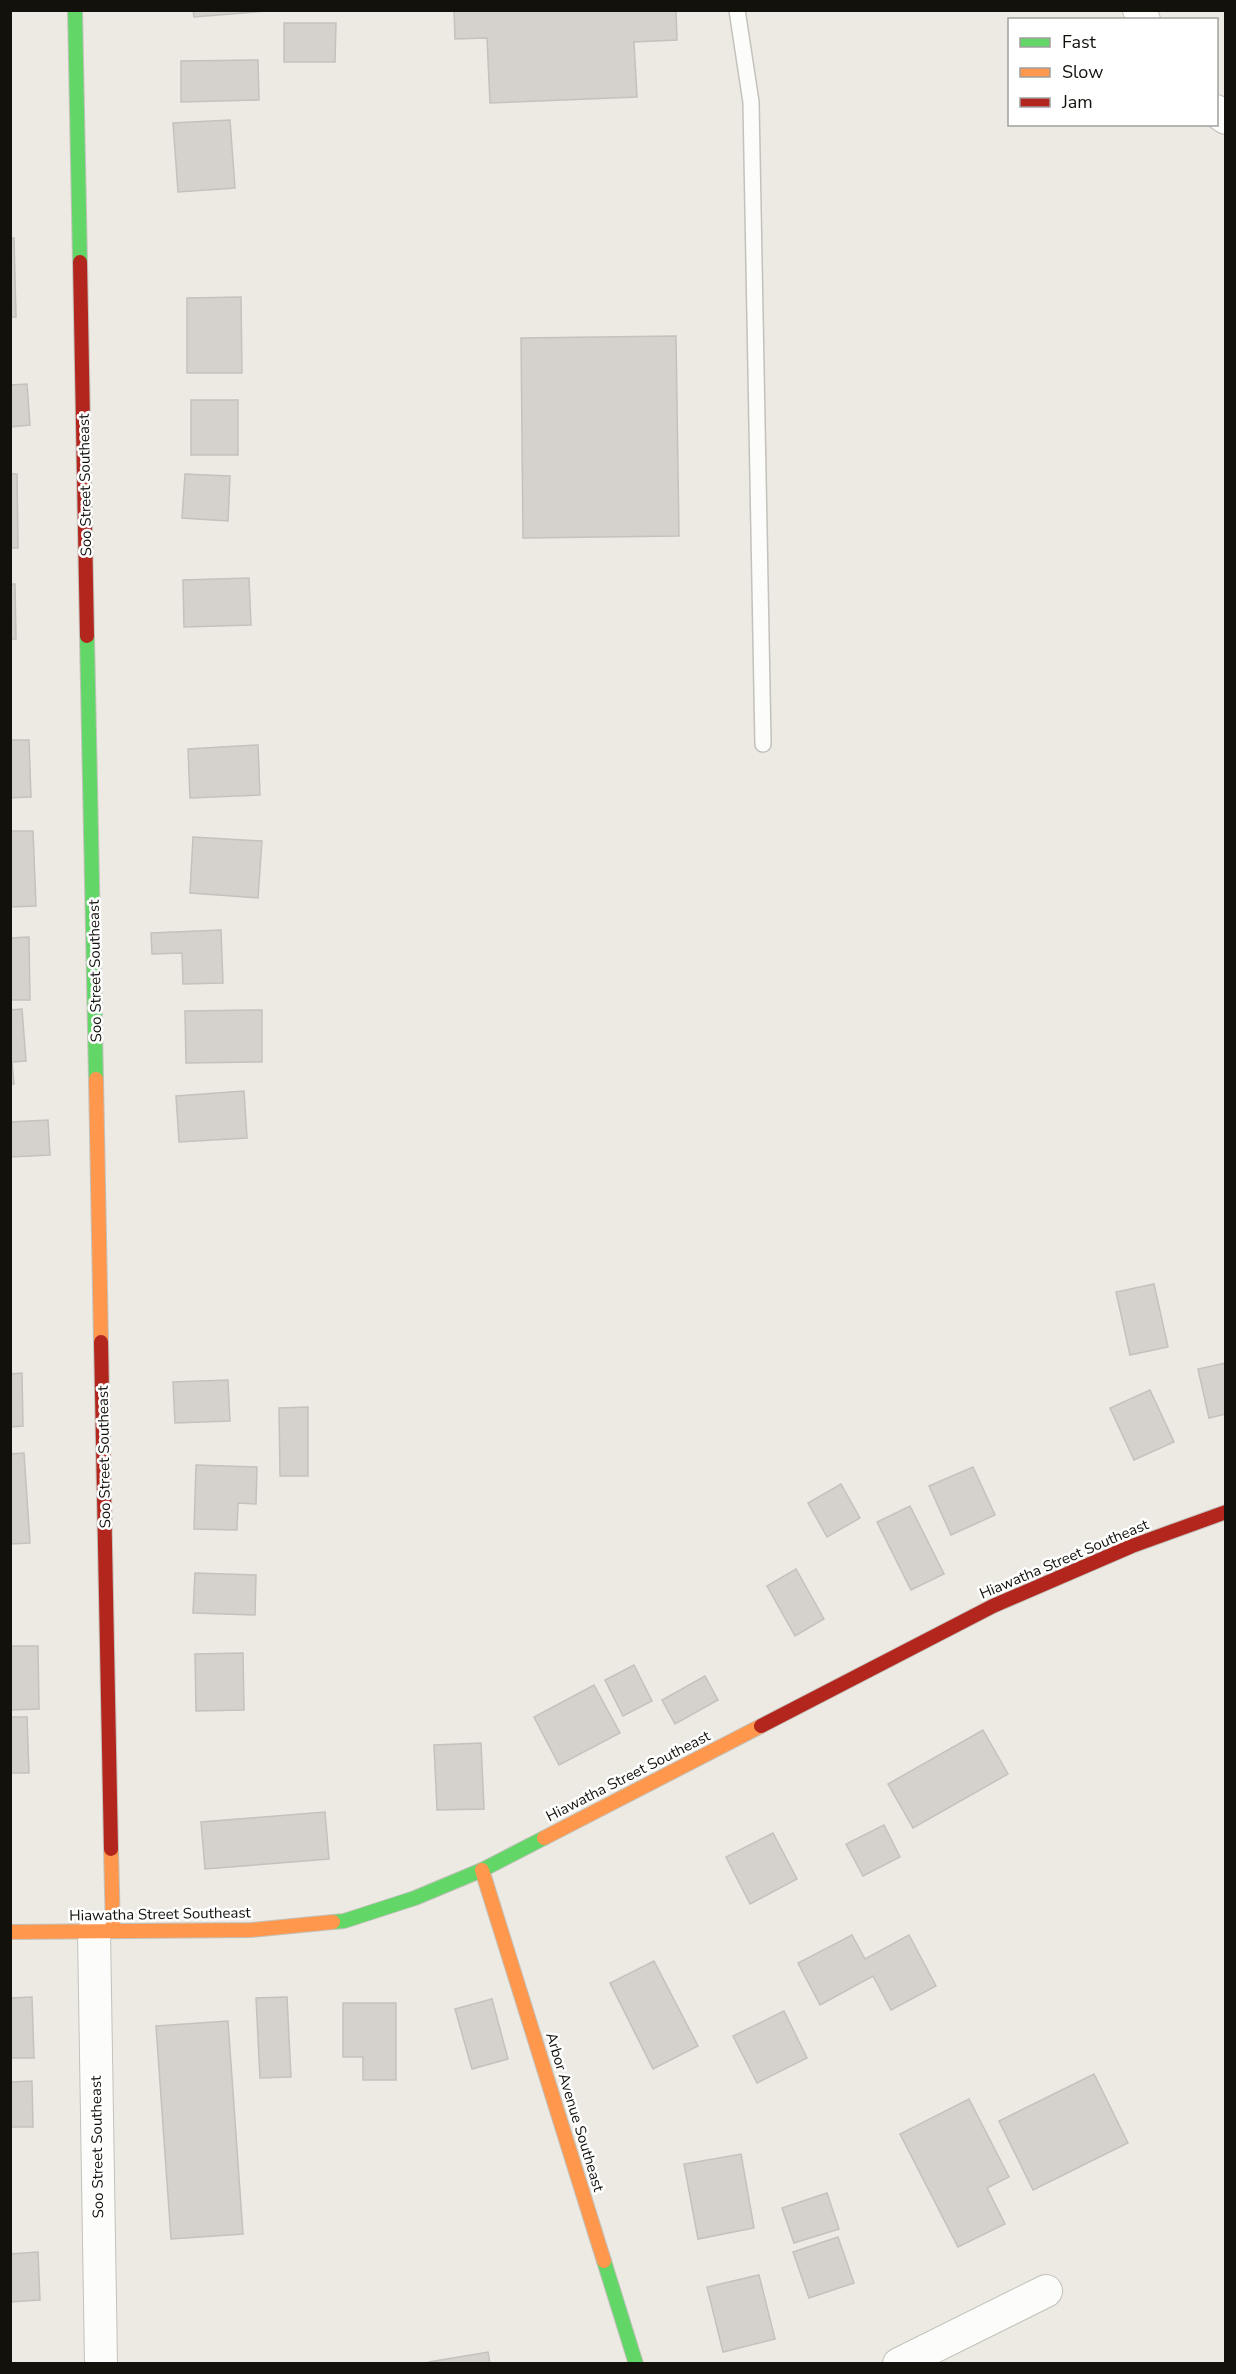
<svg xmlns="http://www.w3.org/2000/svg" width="1236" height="2374" viewBox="0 0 1236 2374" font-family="'Nunito Sans',sans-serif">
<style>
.building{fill:#d5d1cc;stroke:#c5c1bd;stroke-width:1.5}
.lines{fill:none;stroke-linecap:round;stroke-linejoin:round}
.lane-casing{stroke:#c3c1bb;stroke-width:18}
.street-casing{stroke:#c3c1bb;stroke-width:34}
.fast-casing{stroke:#c3c1bb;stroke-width:16}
.slow-casing{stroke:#c3c1bb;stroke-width:16}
.jam-casing{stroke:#c3c1bb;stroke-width:16}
.lane{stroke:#fcfcfb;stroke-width:15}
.street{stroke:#fcfcfb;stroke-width:32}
.fast{stroke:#63d668;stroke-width:14}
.slow{stroke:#ff974d;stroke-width:14}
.jam{stroke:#b3261e;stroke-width:14}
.labels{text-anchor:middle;stroke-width:5;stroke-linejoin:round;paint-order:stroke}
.street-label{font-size:15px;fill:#12110c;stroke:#fff}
</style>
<rect width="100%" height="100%" fill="#eceae2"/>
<g class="building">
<path d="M193,10H280L194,17Z"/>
<path d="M454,10H676L677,40L634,42L637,97L490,103L487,38L455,39Z"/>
<path d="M284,23H336L335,62H284Z"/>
<path d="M258,60L259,100L181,102V61Z"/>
<path d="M230,120L235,188L178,192L173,123Z"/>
<path d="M10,238H14L16,317H10Z"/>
<path d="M241,297L242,373H187V298Z"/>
<path d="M676,336L679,536L523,538L521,338Z"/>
<path d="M27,384L30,425L10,427V385Z"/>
<rect x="191" y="400" width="47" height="55"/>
<path d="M10,474H17L18,548H10Z"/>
<path d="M185,474L230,476L228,521L182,518Z"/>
<path d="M249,578L251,625L184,627L183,580Z"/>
<path d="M10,584H15L16,639H10Z"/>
<path d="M10,740H29L31,797L10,798Z"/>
<path d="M258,745L260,795L190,798L188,749Z"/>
<path d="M10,831H33L36,906L10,907Z"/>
<path d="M193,837L262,841L258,898L190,893Z"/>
<path d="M221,930L223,983L183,984L182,953L152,954L151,933Z"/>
<path d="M29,937L30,1000H10V938Z"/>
<path d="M22,1009L26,1061L12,1062L14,1084H10V1010Z"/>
<path d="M262,1010V1062L186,1063L185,1011Z"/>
<path d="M244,1091L247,1138L179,1142L176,1096Z"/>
<path d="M48,1120L50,1155L10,1157V1122Z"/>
<path d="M1154,1284L1168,1347L1130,1355L1116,1292Z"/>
<path d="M1226,1363V1414L1209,1418L1198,1369Z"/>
<path d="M22,1373L23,1426L10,1427V1374Z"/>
<path d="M228,1380L230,1421L175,1423L173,1382Z"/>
<path d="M1150,1390L1174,1442L1134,1460L1110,1408Z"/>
<path d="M308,1407V1476H280L279,1408Z"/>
<path d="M24,1453L30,1543L10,1544V1454Z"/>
<path d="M196,1465L257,1467L256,1504L238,1503L237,1530L194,1529Z"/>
<path d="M973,1467L995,1515L951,1535L929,1486Z"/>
<path d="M841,1484L860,1518L827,1537L808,1503Z"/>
<path d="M910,1506L944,1574L911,1590L877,1522Z"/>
<path d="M796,1569L824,1619L795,1636L767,1586Z"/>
<path d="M195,1573L256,1575L255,1615L193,1613Z"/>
<path d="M10,1646H38L39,1709L10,1710Z"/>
<path d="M243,1653L244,1710L196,1711L195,1654Z"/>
<path d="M634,1665L652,1701L623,1716L605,1680Z"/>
<path d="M705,1676L718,1700L675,1724L662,1700Z"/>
<path d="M594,1685L620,1733L559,1765L534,1717Z"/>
<path d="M10,1717H27L29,1773H10Z"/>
<path d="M983,1730L1008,1774L913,1828L888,1784Z"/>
<path d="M481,1743L484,1809L437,1810L434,1745Z"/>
<path d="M325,1812L329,1859L205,1869L201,1822Z"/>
<path d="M884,1825L900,1857L863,1876L846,1844Z"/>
<path d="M773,1833L797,1879L750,1904L726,1857Z"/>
<path d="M852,1935L865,1959L909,1935L936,1986L891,2010L873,1976L820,2005L798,1963Z"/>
<path d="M654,1961L698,2046L653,2069L610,1983Z"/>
<path d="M32,1997L34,2058H10V1998Z"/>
<path d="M287,1997L291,2077L260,2078L256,1998Z"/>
<path d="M492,1999L508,2059L472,2069L455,2009Z"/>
<path d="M343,2003H396V2080H363V2057H343Z"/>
<path d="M784,2011L807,2058L757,2083L733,2036Z"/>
<path d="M228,2021L243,2234L171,2239L156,2026Z"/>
<path d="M1094,2074L1128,2143L1033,2190L999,2121Z"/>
<path d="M32,2081L33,2127H10V2082Z"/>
<path d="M969,2099L1009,2177L987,2188L1005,2224L958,2247L900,2134Z"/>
<path d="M741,2154L754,2228L698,2239L684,2164Z"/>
<path d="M827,2193L839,2229L794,2243L782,2208Z"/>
<path d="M838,2237L854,2283L809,2298L793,2252Z"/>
<path d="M38,2252L40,2300L10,2302V2254Z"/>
<path d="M759,2275L775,2339L723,2352L707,2287Z"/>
<path d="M488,2352L490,2364H429V2362Z"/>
</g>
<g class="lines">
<g class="lane-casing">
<path id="lane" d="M737,10L751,102L763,744"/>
</g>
<g class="street-casing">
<g id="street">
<path d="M1139,10L1144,20"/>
<path d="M1216,111L1226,118"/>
<path d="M94,1931L101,2364"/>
<path d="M899,2364L1046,2291"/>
</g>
</g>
<g class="fast-casing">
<g id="fast">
<path d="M75,10L80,262"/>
<path d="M87,636L96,1079"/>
<path d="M333,1922L344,1921L415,1898L482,1870L544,1838"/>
<path d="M604,2261L636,2364"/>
</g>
</g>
<g class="slow-casing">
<g id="slow">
<path d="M96,1079L101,1342"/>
<path d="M544,1838L761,1726"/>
<path d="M111,1849L113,1931"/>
<path d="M482,1870L604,2261"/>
<path d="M10,1932L251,1930L333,1922"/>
</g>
</g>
<g class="jam-casing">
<g id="jam">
<path d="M80,262L87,636"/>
<path d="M101,1342L111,1849"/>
<path d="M761,1726L993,1606L1132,1546L1226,1512"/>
</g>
</g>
<use href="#lane" class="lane"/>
<use href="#street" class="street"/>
<use href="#fast" class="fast"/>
<use href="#slow" class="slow"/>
<use href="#jam" class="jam"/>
</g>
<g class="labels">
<g class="street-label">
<text transform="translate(85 485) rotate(-91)" y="5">Soo Street Southeast</text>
<text transform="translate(95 971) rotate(-91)" y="5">Soo Street Southeast</text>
<text transform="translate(104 1457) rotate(-91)" y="5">Soo Street Southeast</text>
<text transform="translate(1064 1559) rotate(-23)" y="5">Hiawatha Street Southeast</text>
<text transform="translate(628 1776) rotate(-27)" y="5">Hiawatha Street Southeast</text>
<text transform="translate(160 1914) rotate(-1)" y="5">Hiawatha Street Southeast</text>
<text transform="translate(575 2112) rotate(73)" y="5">Arbor Avenue Southeast</text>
<text transform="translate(97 2147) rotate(-91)" y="5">Soo Street Southeast</text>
</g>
</g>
<rect width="1236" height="2374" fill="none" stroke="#12110c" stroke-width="24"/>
<rect x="1008" y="18" width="210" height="108" fill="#ffffff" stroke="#a0a09e" stroke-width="1.5"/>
<rect x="1020" y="38" width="30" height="9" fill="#63d668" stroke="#a0a09e" stroke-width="1.5"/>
<text x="1062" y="48" font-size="18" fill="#12110c">Fast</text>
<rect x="1020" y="68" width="30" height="9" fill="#ff974d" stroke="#a0a09e" stroke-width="1.5"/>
<text x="1062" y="78" font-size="18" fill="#12110c">Slow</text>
<rect x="1020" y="98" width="30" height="9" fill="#b3261e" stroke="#a0a09e" stroke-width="1.5"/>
<text x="1062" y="108" font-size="18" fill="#12110c">Jam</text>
</svg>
